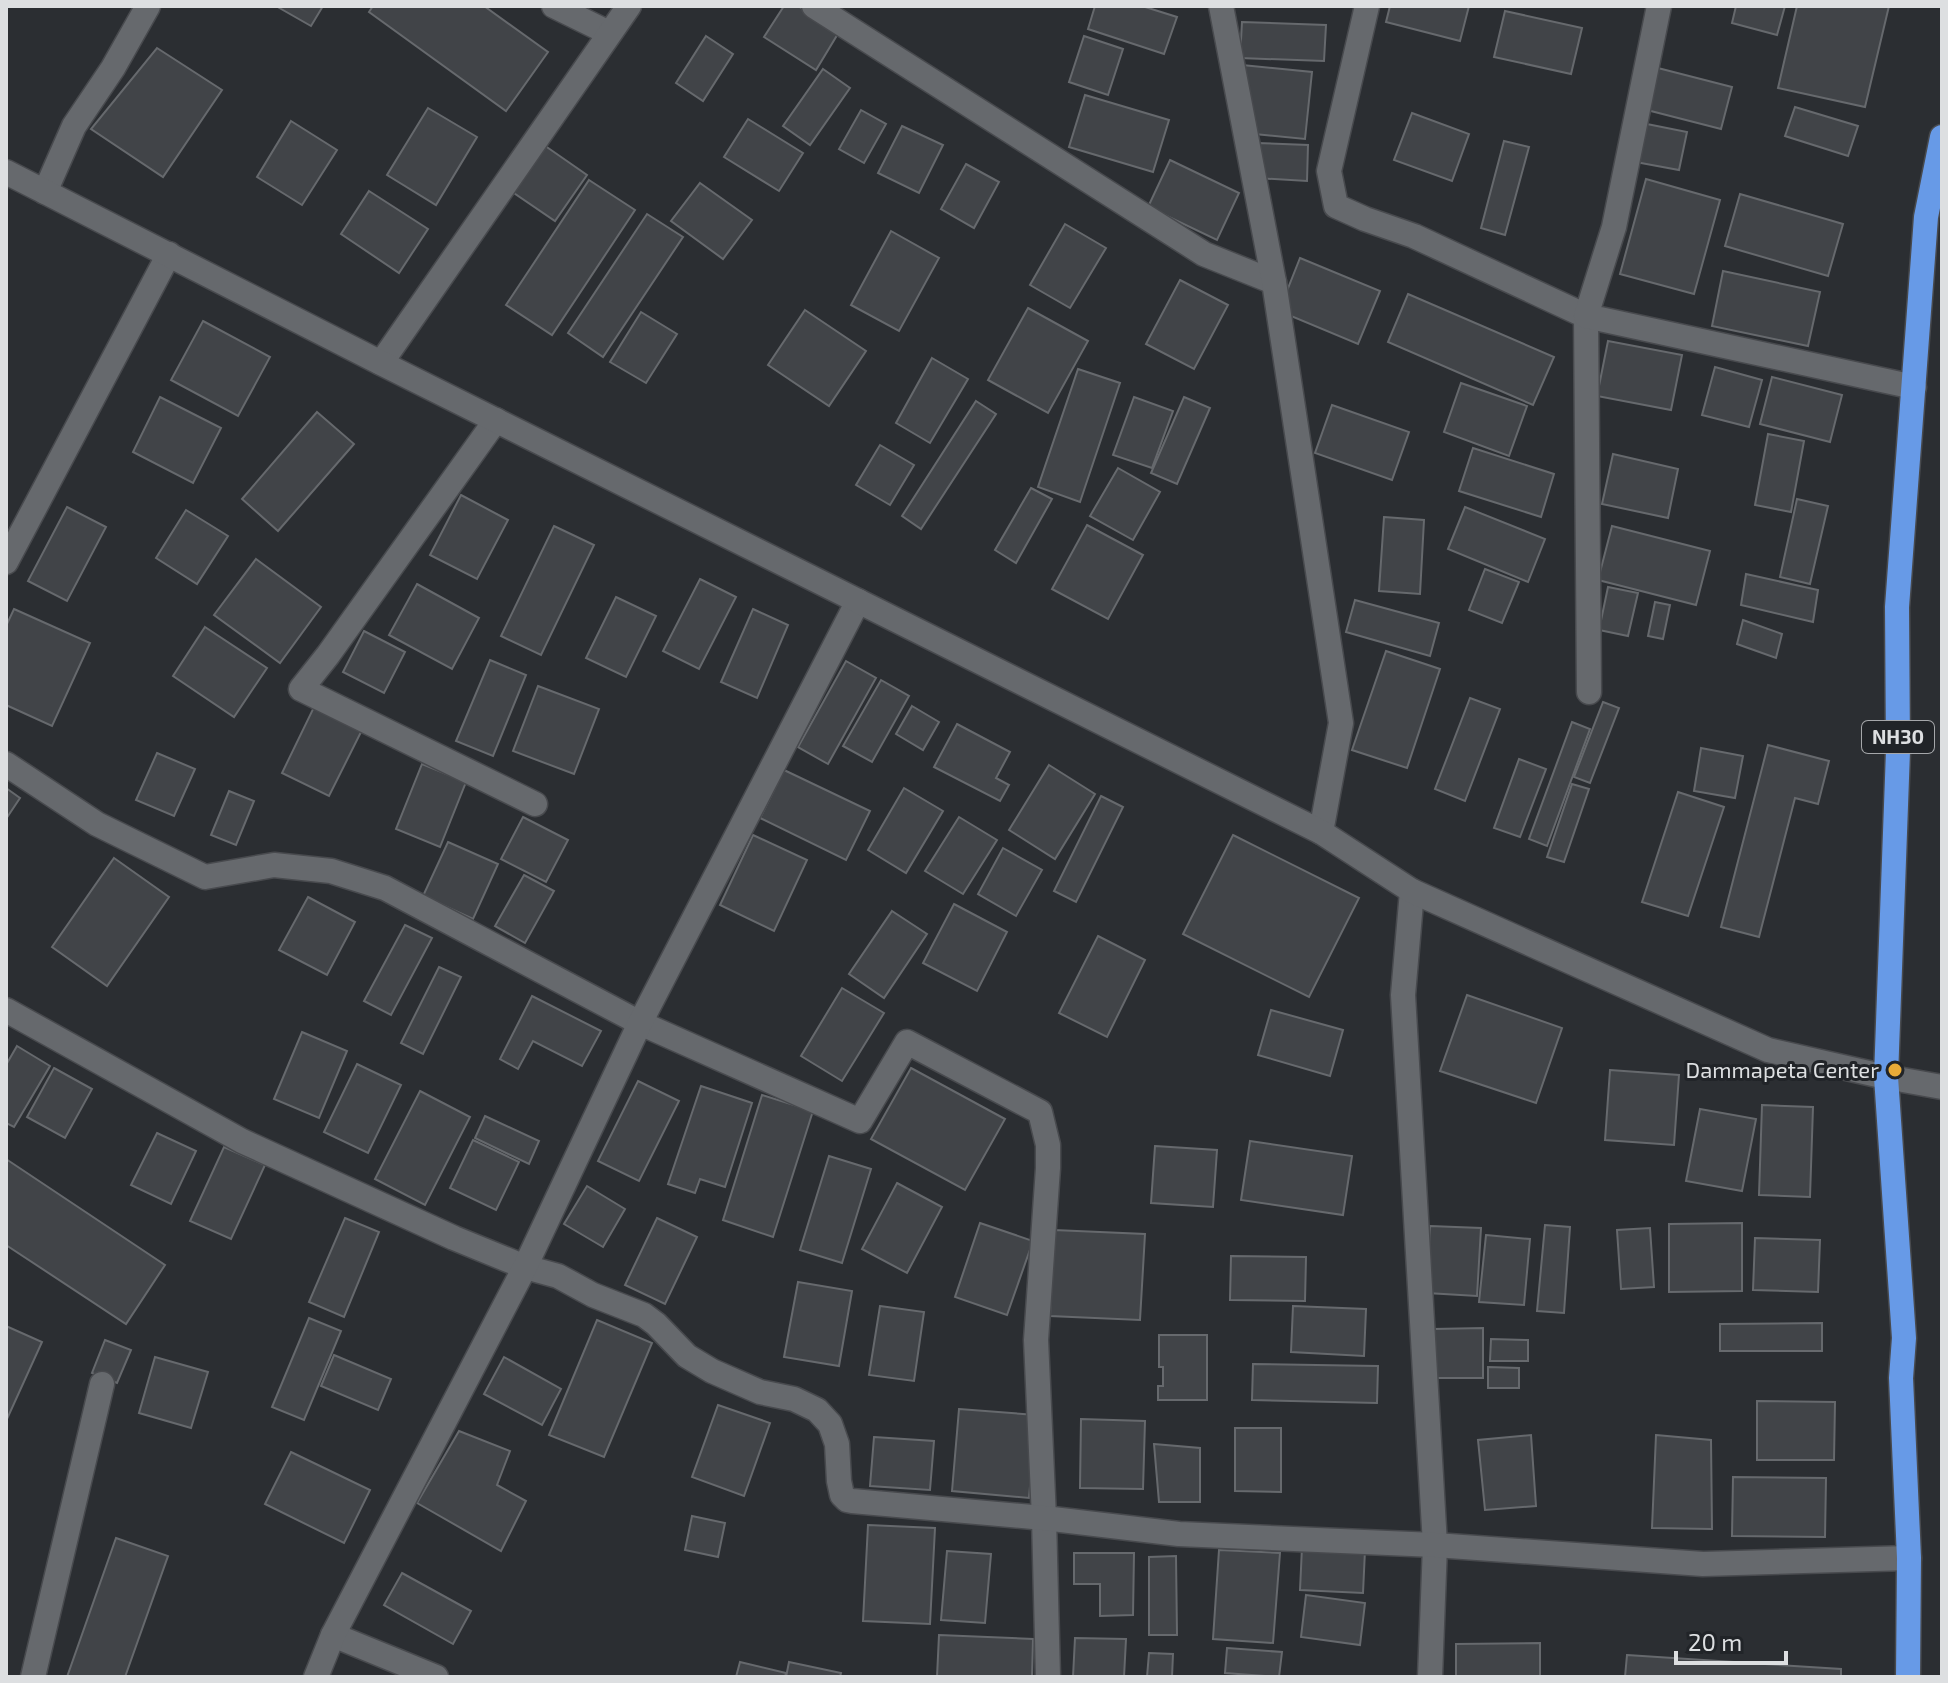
<svg xmlns="http://www.w3.org/2000/svg" width="1948" height="1683" viewBox="0 0 1948 1683" font-family="'Exo 2',sans-serif">
<style>
.building{fill:#414448;stroke:#66696d;stroke-width:2}
.lines{fill:none;stroke-linecap:round;stroke-linejoin:round}
.street-casing{stroke:#484a4e;stroke-width:27}
.secondary-casing{stroke:#484a4e;stroke-width:27}
.highway-casing{stroke:#484a4e;stroke-width:27}
.street{stroke:#66696d;stroke-width:24}
.secondary{stroke:#66696d;stroke-width:24}
.highway{stroke:#679ae7;stroke-width:24}
.poi-dot{fill:#e9ab38;stroke:#212428;stroke-width:3}
.labels{text-anchor:middle;stroke-width:6;stroke-linejoin:round;paint-order:stroke}
.shield{fill:#212428;stroke:#a5a7aa;stroke-width:2}
.shield-label{font-size:20px;font-weight:bold;fill:#dddfe1}
.poi-label{font-size:22px;fill:#dddfe1;stroke:#212428;text-anchor:end}
</style>
<rect width="100%" height="100%" fill="#2b2e32"/>
<g class="building">
<path d="M276,6H323L311,26Z"/>
<path d="M373,6H484L548,52L506,111L369,12Z"/>
<path d="M784,6H798L839,32L816,70L764,37Z"/>
<path d="M1095,6H1142L1177,17L1164,54L1088,29Z"/>
<path d="M1390,6H1469L1460,41L1386,22Z"/>
<path d="M1736,6H1785L1777,35L1732,23Z"/>
<path d="M1797,6H1889L1865,107L1778,88Z"/>
<path d="M1505,11L1582,28L1571,74L1494,57Z"/>
<path d="M1242,22L1326,25L1324,61L1240,58Z"/>
<path d="M706,36L733,54L703,101L676,83Z"/>
<path d="M1084,36L1123,49L1108,95L1069,82Z"/>
<path d="M157,48L222,90L163,177L91,129Z"/>
<path d="M1242,65L1312,72L1305,139L1235,132Z"/>
<path d="M1654,67L1732,87L1721,129L1643,109Z"/>
<path d="M823,69L850,88L810,145L783,126Z"/>
<path d="M1085,95L1169,120L1153,172L1069,147Z"/>
<path d="M1795,107L1858,126L1848,156L1785,136Z"/>
<path d="M428,108L477,137L436,205L387,175Z"/>
<path d="M861,110L886,124L864,163L839,149Z"/>
<path d="M1412,113L1469,134L1452,181L1394,160Z"/>
<path d="M748,119L803,153L779,191L724,157Z"/>
<path d="M291,121L337,150L302,205L257,177Z"/>
<path d="M1637,122L1687,132L1679,170L1630,161Z"/>
<path d="M902,126L943,145L919,193L878,173Z"/>
<path d="M1504,141L1529,147L1505,235L1481,228Z"/>
<path d="M541,143L587,175L555,221L508,189Z"/>
<path d="M1257,143L1308,145L1307,181L1255,178Z"/>
<path d="M1170,160L1239,193L1217,240L1148,207Z"/>
<path d="M966,164L999,182L974,228L941,209Z"/>
<path d="M1646,179L1720,200L1694,294L1620,274Z"/>
<path d="M589,180L635,210L552,335L506,305Z"/>
<path d="M700,183L752,220L723,259L671,221Z"/>
<path d="M369,191L428,229L399,273L341,234Z"/>
<path d="M1740,194L1843,224L1828,276L1725,246Z"/>
<path d="M647,214L683,237L603,357L568,333Z"/>
<path d="M1065,224L1106,248L1070,308L1030,285Z"/>
<path d="M891,231L939,258L899,331L851,305Z"/>
<path d="M1300,258L1380,291L1358,344L1279,311Z"/>
<path d="M1723,271L1820,292L1808,346L1712,326Z"/>
<path d="M1180,280L1228,305L1194,369L1146,344Z"/>
<path d="M1408,294L1554,357L1533,405L1388,342Z"/>
<path d="M1028,308L1088,341L1048,413L988,380Z"/>
<path d="M805,310L866,351L829,406L768,365Z"/>
<path d="M641,312L677,334L646,383L610,362Z"/>
<path d="M203,321L270,357L238,416L171,380Z"/>
<path d="M1608,341L1682,355L1671,410L1597,396Z"/>
<path d="M932,358L968,379L930,443L896,423Z"/>
<path d="M1715,367L1762,380L1749,427L1702,415Z"/>
<path d="M1078,369L1120,383L1080,502L1038,487Z"/>
<path d="M1772,377L1842,395L1830,442L1760,424Z"/>
<path d="M1461,383L1527,406L1509,456L1444,432Z"/>
<path d="M160,397L221,428L193,483L133,452Z"/>
<path d="M1134,397L1173,411L1152,468L1113,455Z"/>
<path d="M1184,397L1210,408L1177,484L1151,473Z"/>
<path d="M976,401L996,414L921,529L902,516Z"/>
<path d="M1332,405L1409,432L1392,480L1315,453Z"/>
<path d="M317,412L354,444L278,531L242,499Z"/>
<path d="M1768,434L1804,441L1791,512L1755,505Z"/>
<path d="M880,445L914,465L890,505L856,485Z"/>
<path d="M1473,448L1554,474L1541,517L1459,491Z"/>
<path d="M1613,454L1678,469L1668,518L1602,504Z"/>
<path d="M1118,468L1160,492L1133,540L1090,516Z"/>
<path d="M1031,488L1052,499L1016,563L995,550Z"/>
<path d="M461,495L508,520L477,579L430,555Z"/>
<path d="M1797,499L1828,506L1810,584L1780,577Z"/>
<path d="M67,507L106,527L67,601L28,581Z"/>
<path d="M1465,507L1545,539L1528,582L1448,549Z"/>
<path d="M186,510L228,536L197,584L156,558Z"/>
<path d="M1384,517L1424,520L1420,594L1379,591Z"/>
<path d="M1087,525L1143,555L1108,619L1052,589Z"/>
<path d="M554,526L594,545L541,655L501,636Z"/>
<path d="M1612,526L1710,551L1696,605L1598,580Z"/>
<path d="M256,559L321,607L280,663L214,615Z"/>
<path d="M1485,569L1519,582L1502,623L1469,610Z"/>
<path d="M1746,574L1818,590L1813,622L1741,605Z"/>
<path d="M700,579L736,597L699,669L663,651Z"/>
<path d="M417,584L479,618L452,669L389,635Z"/>
<path d="M1608,587L1638,593L1628,636L1599,630Z"/>
<path d="M616,597L656,616L626,677L586,658Z"/>
<path d="M1355,600L1439,623L1430,656L1346,632Z"/>
<path d="M1655,602L1670,605L1663,639L1648,636Z"/>
<path d="M14,609L90,643L52,726L6,705V626Z"/>
<path d="M753,609L788,625L757,698L721,682Z"/>
<path d="M1743,620L1782,634L1776,658L1737,644Z"/>
<path d="M205,627L267,668L234,717L173,676Z"/>
<path d="M364,631L405,652L384,693L343,672Z"/>
<path d="M1386,651L1440,669L1407,768L1352,750Z"/>
<path d="M490,660L526,675L493,756L456,741Z"/>
<path d="M846,661L876,678L828,764L798,747Z"/>
<path d="M881,680L909,696L872,762L843,746Z"/>
<path d="M538,686L599,709L574,774L513,751Z"/>
<path d="M1470,698L1500,709L1465,801L1435,789Z"/>
<path d="M1603,702L1619,708L1590,783L1574,777Z"/>
<path d="M315,705L363,728L329,796L282,773Z"/>
<path d="M912,706L939,722L923,750L896,734Z"/>
<path d="M1572,722L1590,729L1547,846L1529,839Z"/>
<path d="M957,724L1010,752L996,778L1009,785L1000,801L934,767Z"/>
<path d="M1768,745L1829,761L1818,804L1795,798L1759,937L1721,927Z"/>
<path d="M1701,748L1743,756L1735,798L1694,791Z"/>
<path d="M157,753L195,769L174,816L136,800Z"/>
<path d="M1519,759L1546,769L1520,837L1494,828Z"/>
<path d="M422,764L466,782L440,847L396,829Z"/>
<path d="M1049,765L1095,794L1055,859L1009,830Z"/>
<path d="M784,770L870,811L846,860L760,818Z"/>
<path d="M1572,784L1589,789L1564,862L1547,857Z"/>
<path d="M6,788L20,798L6,819Z"/>
<path d="M904,788L943,811L906,873L868,850Z"/>
<path d="M229,791L254,801L236,845L211,835Z"/>
<path d="M1678,792L1724,807L1688,916L1642,902Z"/>
<path d="M1101,796L1123,807L1076,902L1054,891Z"/>
<path d="M523,817L568,840L546,882L501,859Z"/>
<path d="M959,817L997,840L963,894L925,871Z"/>
<path d="M753,835L807,860L774,931L720,905Z"/>
<path d="M1233,835L1359,898L1309,997L1183,934Z"/>
<path d="M448,842L498,864L473,919L423,896Z"/>
<path d="M1003,848L1042,870L1016,916L978,894Z"/>
<path d="M114,858L169,897L107,986L52,947Z"/>
<path d="M524,875L554,891L525,943L495,926Z"/>
<path d="M308,897L355,922L327,975L279,950Z"/>
<path d="M954,904L1007,932L977,991L923,963Z"/>
<path d="M892,911L927,934L884,998L849,974Z"/>
<path d="M405,925L432,938L391,1015L364,1001Z"/>
<path d="M1098,936L1145,960L1107,1037L1059,1013Z"/>
<path d="M439,967L461,977L423,1054L401,1043Z"/>
<path d="M842,988L884,1013L842,1081L801,1056Z"/>
<path d="M1467,995L1562,1028L1536,1103L1440,1071Z"/>
<path d="M532,996L601,1031L582,1066L533,1041L518,1069L500,1059Z"/>
<path d="M1271,1010L1343,1030L1330,1076L1258,1055Z"/>
<path d="M302,1032L347,1051L319,1118L274,1099Z"/>
<path d="M17,1046L50,1066L14,1127L6,1123V1065Z"/>
<path d="M357,1064L401,1085L368,1153L324,1132Z"/>
<path d="M54,1068L92,1089L65,1138L27,1117Z"/>
<path d="M911,1068L1005,1119L965,1190L871,1139Z"/>
<path d="M1610,1070L1679,1075L1674,1145L1605,1140Z"/>
<path d="M638,1081L679,1101L639,1181L598,1161Z"/>
<path d="M701,1086L752,1103L725,1187L700,1179L695,1193L668,1184Z"/>
<path d="M420,1091L470,1117L425,1205L375,1179Z"/>
<path d="M762,1095L813,1111L773,1237L723,1220Z"/>
<path d="M1762,1105L1813,1107L1810,1197L1759,1195Z"/>
<path d="M1700,1109L1756,1119L1742,1191L1686,1181Z"/>
<path d="M485,1116L539,1141L529,1164L475,1138Z"/>
<path d="M157,1133L196,1151L171,1204L131,1185Z"/>
<path d="M473,1140L519,1162L496,1210L450,1188Z"/>
<path d="M1250,1141L1352,1156L1343,1215L1241,1200Z"/>
<path d="M1155,1146L1217,1150L1213,1207L1151,1203Z"/>
<path d="M224,1147L265,1165L231,1239L190,1221Z"/>
<path d="M829,1156L871,1169L842,1263L800,1250Z"/>
<path d="M6,1159L165,1265L126,1324L6,1245Z"/>
<path d="M897,1183L942,1207L907,1273L862,1249Z"/>
<path d="M587,1186L625,1209L603,1247L564,1224Z"/>
<path d="M345,1218L379,1232L344,1317L309,1302Z"/>
<path d="M657,1218L697,1237L665,1304L625,1285Z"/>
<path d="M980,1223L1033,1241L1007,1315L955,1297Z"/>
<path d="M1742,1223V1291L1669,1292V1224Z"/>
<path d="M1545,1225L1570,1227L1564,1313L1537,1311Z"/>
<path d="M1430,1226L1481,1228L1477,1296L1427,1293Z"/>
<path d="M1650,1228L1654,1287L1621,1289L1617,1230Z"/>
<path d="M1054,1230L1145,1234L1140,1320L1050,1316Z"/>
<path d="M1486,1235L1530,1239L1524,1305L1479,1302Z"/>
<path d="M1755,1238L1820,1240L1818,1292L1753,1290Z"/>
<path d="M1231,1256L1306,1257L1305,1301L1230,1300Z"/>
<path d="M798,1282L852,1291L839,1366L784,1357Z"/>
<path d="M880,1306L924,1312L914,1381L869,1375Z"/>
<path d="M1293,1306L1366,1309L1364,1356L1291,1352Z"/>
<path d="M309,1318L341,1331L304,1420L272,1407Z"/>
<path d="M597,1320L652,1343L604,1457L549,1435Z"/>
<path d="M1822,1323V1351H1720V1324Z"/>
<path d="M6,1326L42,1342L7,1419L6,1418Z"/>
<path d="M1483,1328V1378H1433V1329Z"/>
<path d="M1159,1335H1207V1400H1158V1386H1163V1367H1159Z"/>
<path d="M1491,1339L1528,1340V1361H1490Z"/>
<path d="M105,1340L131,1350L117,1383L92,1373Z"/>
<path d="M334,1355L391,1379L378,1410L321,1386Z"/>
<path d="M155,1357L208,1372L191,1428L139,1413Z"/>
<path d="M504,1357L561,1389L542,1425L484,1394Z"/>
<path d="M1253,1364L1378,1366L1377,1403L1252,1400Z"/>
<path d="M1488,1367L1519,1368V1388H1488Z"/>
<path d="M1757,1401L1835,1402L1834,1460H1757Z"/>
<path d="M718,1405L770,1423L744,1496L692,1477Z"/>
<path d="M959,1409L1036,1415L1029,1498L952,1491Z"/>
<path d="M1081,1419L1145,1421L1143,1489L1080,1488Z"/>
<path d="M1235,1428H1281V1492L1235,1491Z"/>
<path d="M459,1431L510,1451L497,1485L526,1501L501,1551L417,1503Z"/>
<path d="M1531,1435L1536,1506L1485,1510L1478,1440Z"/>
<path d="M1656,1435L1711,1440L1712,1529L1652,1528Z"/>
<path d="M874,1437L934,1441L930,1490L870,1486Z"/>
<path d="M1154,1444L1200,1448V1502H1159Z"/>
<path d="M291,1452L370,1490L344,1543L265,1504Z"/>
<path d="M1733,1477L1826,1478L1825,1537L1732,1536Z"/>
<path d="M692,1516L725,1523L718,1557L685,1550Z"/>
<path d="M868,1525L935,1528L930,1624L863,1621Z"/>
<path d="M116,1538L168,1556L125,1677H67Z"/>
<path d="M1302,1547L1365,1550L1363,1593L1300,1590Z"/>
<path d="M1219,1550L1280,1553L1273,1643L1213,1639Z"/>
<path d="M947,1551L991,1554L985,1623L941,1620Z"/>
<path d="M1074,1553H1134L1133,1615L1100,1616V1584H1074Z"/>
<path d="M1176,1556L1177,1635H1149V1557Z"/>
<path d="M402,1573L471,1611L453,1644L384,1605Z"/>
<path d="M1306,1595L1365,1603L1360,1645L1301,1637Z"/>
<path d="M939,1635L1033,1639L1032,1677H937Z"/>
<path d="M1075,1638L1126,1639L1124,1677H1073Z"/>
<path d="M1540,1643V1677H1456V1644Z"/>
<path d="M1227,1648L1282,1652L1279,1677L1225,1673Z"/>
<path d="M1149,1653L1173,1654L1172,1677H1147Z"/>
<path d="M1627,1655L1841,1669V1677H1625Z"/>
<path d="M740,1662L786,1673L785,1677H736Z"/>
<path d="M789,1662L841,1673L840,1677H786Z"/>
</g>
<g class="lines">
<g class="street-casing">
<g id="street">
<path d="M554,6L609,33"/>
<path d="M814,6L1204,254L1274,282"/>
<path d="M1221,6L1274,282L1341,723L1321,832"/>
<path d="M1367,6L1329,171L1336,206L1365,219L1414,236L1586,316L1589,692"/>
<path d="M1659,6L1614,227L1586,316L1914,387"/>
<path d="M45,192L74,126L113,68L148,6"/>
<path d="M381,363L629,6"/>
<path d="M496,420L328,655L301,689L535,804"/>
<path d="M6,562L169,254"/>
<path d="M6,764L97,824L205,877L274,865L331,871L385,888L640,1023L860,1121L907,1042L1040,1112L1048,1145V1168L1036,1340L1044,1518L1048,1677"/>
<path d="M1412,891L1403,995L1435,1545L1430,1677"/>
<path d="M6,1010L242,1141L454,1238L525,1267L558,1276L593,1295L644,1315L656,1324L687,1356L712,1371L760,1392L794,1399L817,1410L830,1424L837,1444L839,1481L842,1495L847,1500L852,1501L1044,1518L1179,1534L1435,1545L1703,1564L1909,1558"/>
<path d="M333,1635L436,1677"/>
<path d="M33,1677L102,1384"/>
<path d="M316,1677L333,1635L525,1267L640,1023L858,601"/>
</g>
</g>
<g class="secondary-casing">
<path id="secondary" d="M6,172L381,363L1321,832L1412,891L1768,1050L1886,1077L1942,1087"/>
</g>
<g class="highway-casing">
<path id="highway" d="M1908,1677L1909,1558L1901,1378L1904,1338L1886,1077L1898,751L1897,607L1926,217L1942,137"/>
</g>
<use href="#street" class="street"/>
<use href="#secondary" class="secondary"/>
<use href="#highway" class="highway"/>
</g>
<circle class="poi-dot" cx="1895" cy="1070" r="8"/>
<g class="labels">
<rect class="shield" x="1862" y="721" width="72" height="32" rx="6"/>
<g class="shield-label">
<text x="1898" y="744">NH30</text>
</g>
<g class="poi-label">
<text x="1879" y="1078">Dammapeta Center</text>
</g>
</g>
<rect width="1948" height="1683" fill="none" stroke="#dddfe1" stroke-width="16"/>
<path d="M1676 1651v12h110v-12" fill="none" stroke="#dddfe1" stroke-width="4"/>
<text x="1688" y="1651" font-size="24" fill="#dddfe1" stroke="#212428" stroke-width="6" paint-order="stroke">20 m</text>
</svg>
